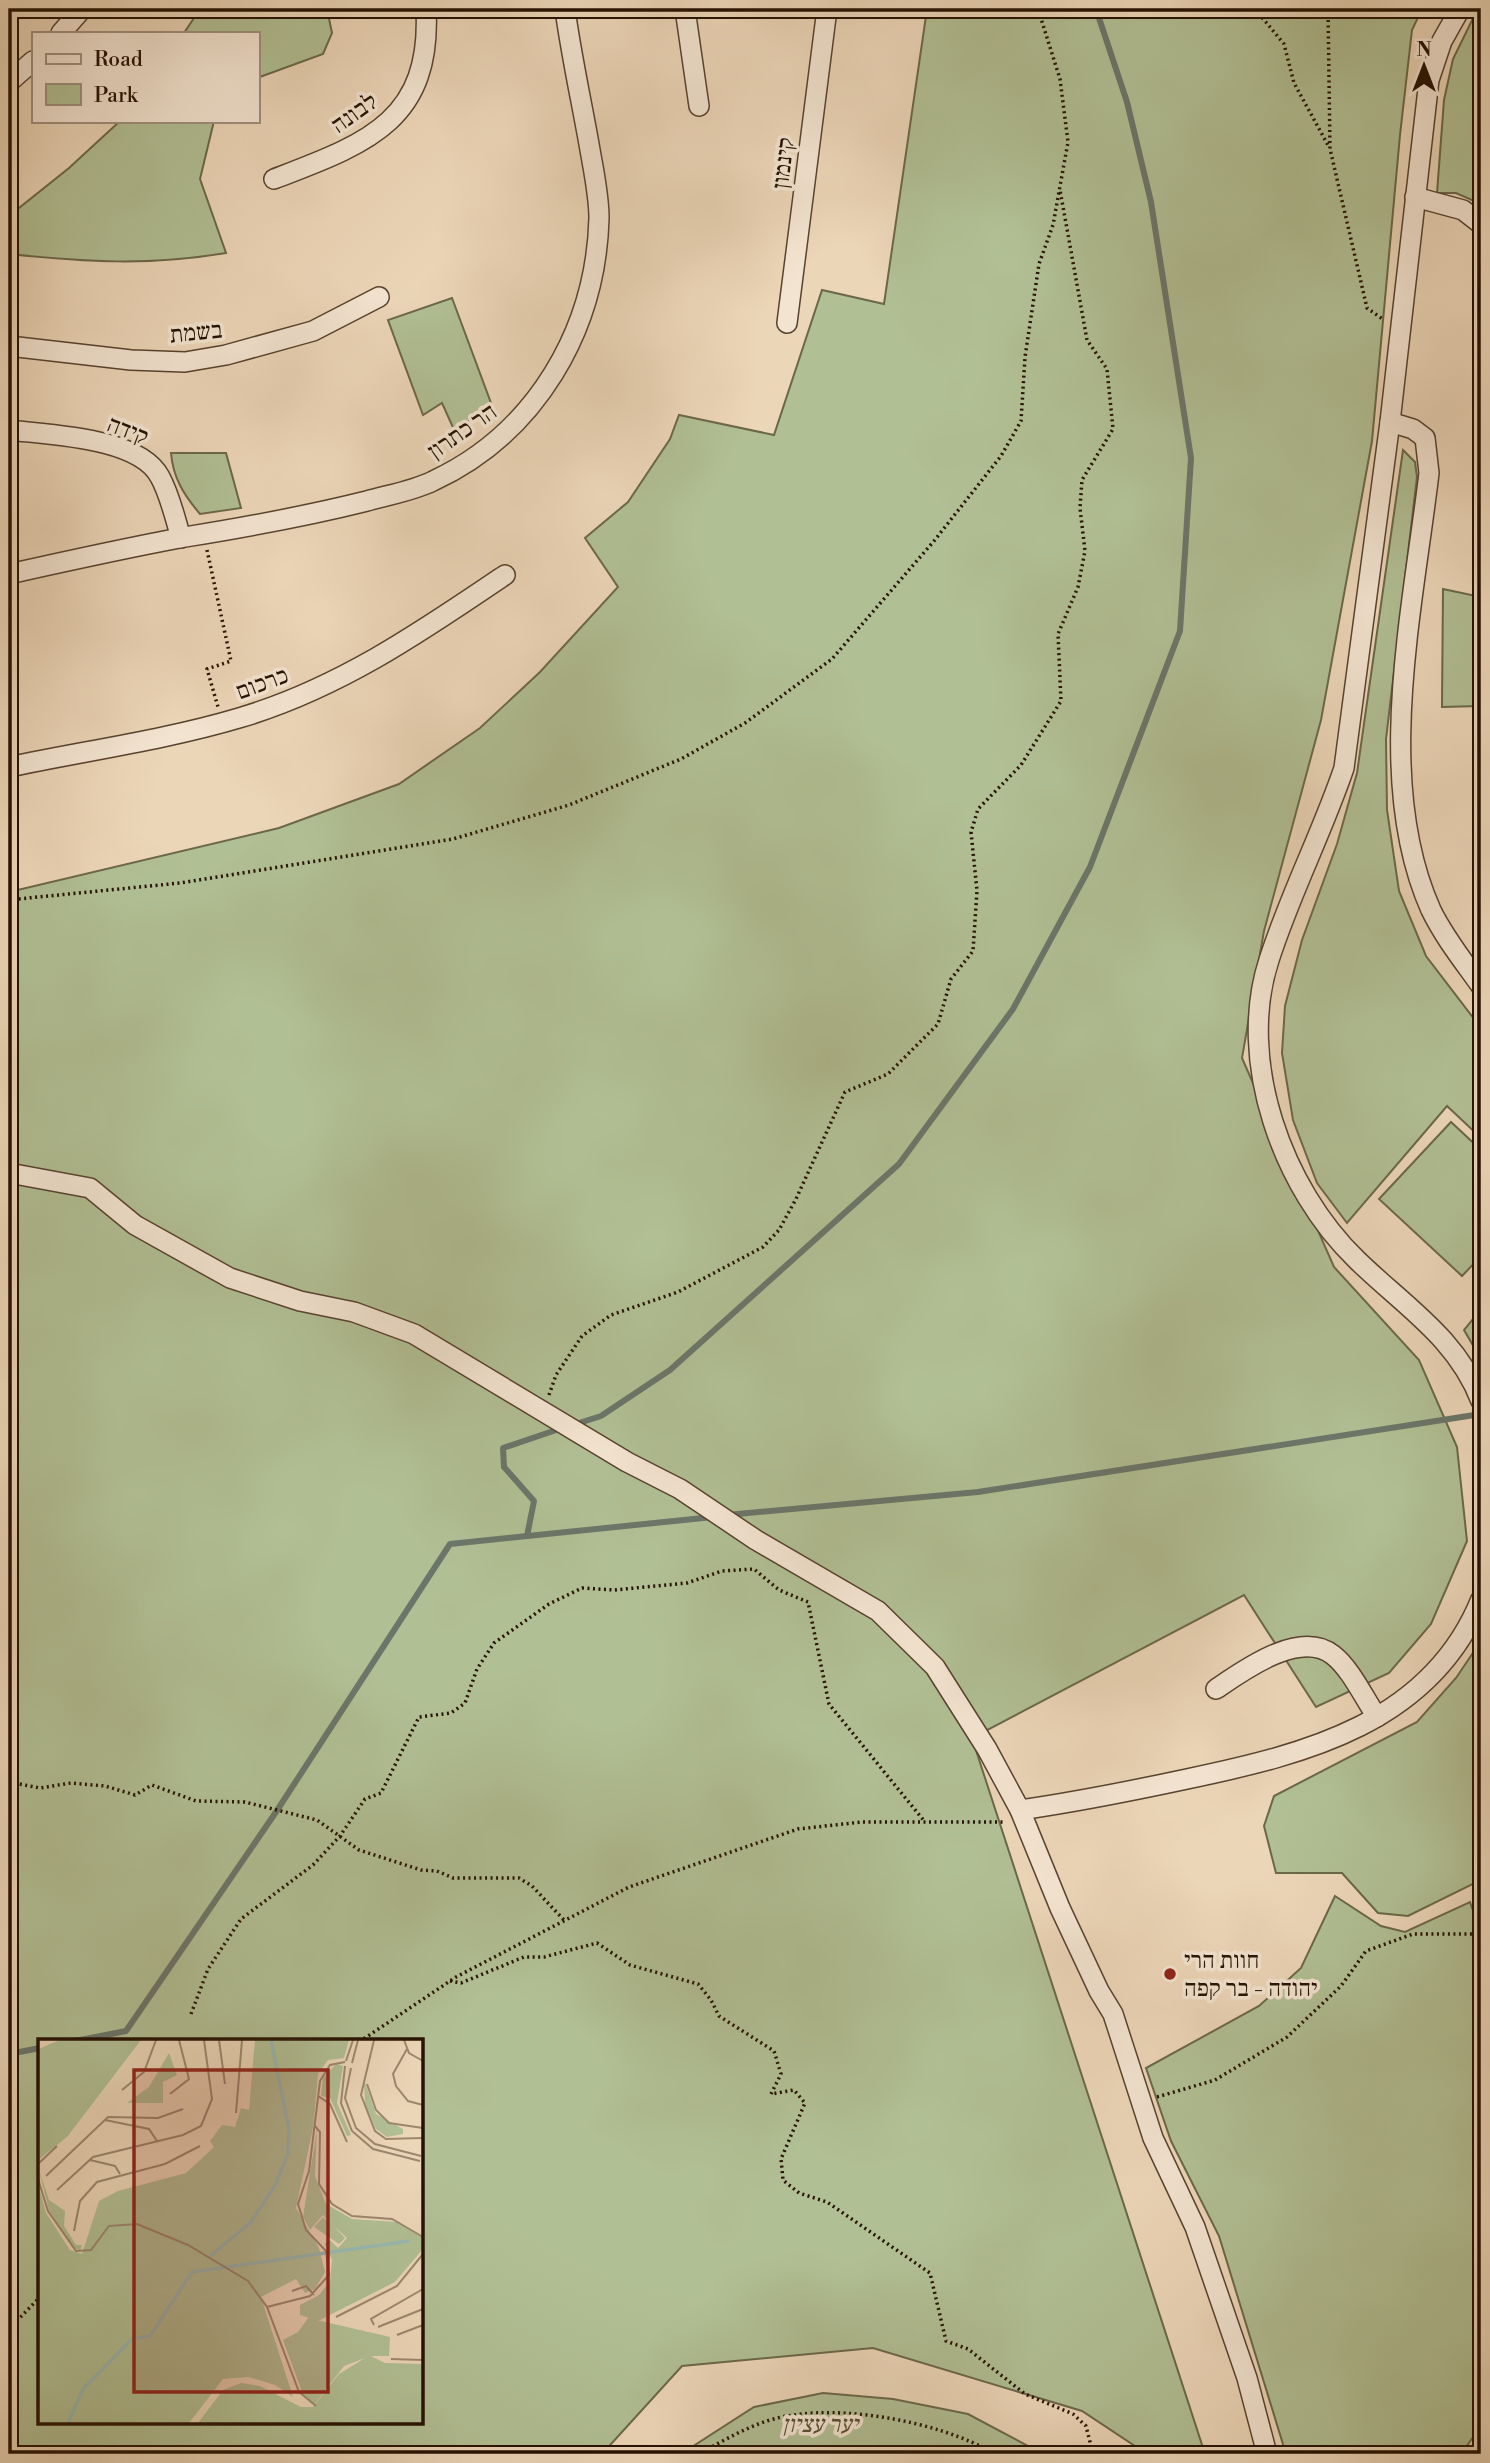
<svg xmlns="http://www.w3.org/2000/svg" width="1490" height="2463" viewBox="0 0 1490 2463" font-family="'Libre Bodoni','Frank Ruhl Libre',serif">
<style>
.green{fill:#b1bf94;stroke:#6b684a;stroke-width:2;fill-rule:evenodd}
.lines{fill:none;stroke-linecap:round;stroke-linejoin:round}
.stream{stroke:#6b766a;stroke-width:6}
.minor-casing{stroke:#57432f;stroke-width:22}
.path{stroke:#251201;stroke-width:3.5;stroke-dasharray:2 3.5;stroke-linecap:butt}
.minor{stroke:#f3e4d1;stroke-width:19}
.poi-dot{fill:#8f2418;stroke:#f3e4d1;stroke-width:2.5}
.labels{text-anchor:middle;stroke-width:7;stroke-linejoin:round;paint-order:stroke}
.street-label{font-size:24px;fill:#251201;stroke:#f3e4d1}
.poi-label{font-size:24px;fill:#251201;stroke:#f3e4d1;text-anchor:start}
.park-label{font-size:24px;font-style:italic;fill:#564f34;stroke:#f3e4d1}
.inset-river{fill:none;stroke:#99b9b0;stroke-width:3.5}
.inset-road{fill:none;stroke:#9c886f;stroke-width:2}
.view{fill:#8f2418;fill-opacity:0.15;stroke:#8f2418;stroke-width:3.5}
.inset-edge{fill:none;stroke:#251201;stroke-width:3.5}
</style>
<rect width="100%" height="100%" fill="#ecd6b8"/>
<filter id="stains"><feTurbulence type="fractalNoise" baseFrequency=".00286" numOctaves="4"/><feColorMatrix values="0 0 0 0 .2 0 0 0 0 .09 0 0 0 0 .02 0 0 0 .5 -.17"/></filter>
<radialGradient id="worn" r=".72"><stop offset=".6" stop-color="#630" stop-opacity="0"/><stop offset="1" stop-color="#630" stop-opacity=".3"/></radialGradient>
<g class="green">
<path d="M200,9H327L332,33L323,54L257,78V33H184Z"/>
<path d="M927,9H1422L1412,30L1400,135L1372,441L1321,720L1264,931L1242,1058L1334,1267L1419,1360L1457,1447L1467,1541L1431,1624L1389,1673L1316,1707L1244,1595L972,1738L1205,2454H1147L1082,2411L873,2348L682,2366L602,2454H9V892L279,828L399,784L480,728L540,672L618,587L585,538L628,502L670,439L679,415L774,435L822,290L884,304ZM40,2041H422V2423H40Z"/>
<path d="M1481,9V204L1456,193H1437L1444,100L1453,59L1477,10Z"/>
<path d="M120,121H214L200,179L226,253C148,266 87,262 9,254V216L69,168Z"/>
<path d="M452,298L491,403L455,432L442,403L423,415L388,320Z"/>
<path d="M1403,450L1415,462L1417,477L1386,739L1387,810L1399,891L1426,956L1481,1028V1138L1447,1106L1347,1223L1317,1183L1293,1120L1282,1053L1285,1006L1302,940L1337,844L1357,773Z"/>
<path d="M171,453H226L241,508L200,514C184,495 173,478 171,453Z"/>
<path d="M1443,589L1481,597V706L1442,707Z"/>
<path d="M1451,1122L1481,1150V1256L1462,1276L1379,1199Z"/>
<path d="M1481,1309V1359L1464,1330Z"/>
<path d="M1481,1641V1880L1408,1916L1378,1913L1342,1873H1276L1264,1826L1274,1796L1417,1722L1456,1678Z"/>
<path d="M1335,1896L1381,1926L1405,1932L1470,1902L1477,1922L1481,1925V2426L1461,2454H1286L1219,2236L1171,2141L1146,2068L1259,2006L1301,1968Z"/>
<path d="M823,2393L893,2399L968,2414L1043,2454H681L754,2407Z"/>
</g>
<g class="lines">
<g class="stream">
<path d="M573,1425L601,1416L670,1370L899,1164L1013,1009L1090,867L1180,631L1191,458L1151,202L1127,102L1096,9"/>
<path d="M727,1515L978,1492L1481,1414"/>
<path d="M527,1536L534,1501L504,1467L503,1448L562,1428"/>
<path d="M75,2041L126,2031L276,1812L450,1544L713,1517"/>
<path d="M9,2054L40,2048"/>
</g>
<g class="minor-casing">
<g id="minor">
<path d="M685,9L699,106"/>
<path d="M1460,9L1442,41L1429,80L1390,422L1344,768C1322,833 1290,894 1269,960C1236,1061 1283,1189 1357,1260C1404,1306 1457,1338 1481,1401"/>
<path d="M61,33L82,9"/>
<path d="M9,82L33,61"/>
<path d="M274,179C365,144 432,122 426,9"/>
<path d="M1415,197L1463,210L1481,224"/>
<path d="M787,323L827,9"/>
<path d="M9,346L131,360L185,362L226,355L313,331L379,297"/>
<path d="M1390,422L1413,429L1425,438L1429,473C1413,609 1373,781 1431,910C1444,937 1464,962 1481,986"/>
<path d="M9,430C49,435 139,437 160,477C170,495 175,518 181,538"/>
<path d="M9,574C67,561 126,548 185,537C247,527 307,516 367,501C388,495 413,491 433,481C536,433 596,330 599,218C599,194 593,168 589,144C581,99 571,54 565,9"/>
<path d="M9,767C84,751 165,740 239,718C338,689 421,632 505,575"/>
<path d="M9,1173L90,1188L135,1225L230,1278L300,1301L354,1312L414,1334L627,1462L680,1489L756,1540L878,1611L935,1667L987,1749L1020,1810L1060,1908L1099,1991L1113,2014L1153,2138L1195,2227L1247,2378L1267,2454"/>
<path d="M1216,1689C1244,1670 1300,1629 1333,1655C1351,1669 1364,1698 1377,1717"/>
<path d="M1020,1810C1076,1802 1131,1791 1187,1779C1306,1754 1431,1723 1481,1599"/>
</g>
</g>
<g class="path">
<path d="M1255,9L1284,44L1294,83L1329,147"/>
<path d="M1328,9L1330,149L1367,308L1384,320"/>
<path d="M207,550L231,661L207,669L218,707"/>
<path d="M9,904L18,899L180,883L453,839L569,805L681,759L745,723L832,659L934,541L1001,456L1021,421L1025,357L1039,264L1053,225L1068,142L1060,79L1038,9"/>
<path d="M549,1395L556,1375L582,1336L611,1315L678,1292L763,1247L779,1230L796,1199L845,1092L888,1074L938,1024L951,979L973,951L977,891L971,832L978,809L1021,765L1061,701L1058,634L1078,587L1085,551L1080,508L1082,480L1113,429L1107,369L1087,340L1060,190"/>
<path d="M9,1782L40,1788L71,1783L105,1786L135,1795L152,1785L196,1801L245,1802L317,1820L359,1850L421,1870L437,1871L453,1878H519L532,1886L564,1920"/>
<path d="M450,1981L461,1983L524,1957H544L597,1943L630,1965L698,1984L711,2000L719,2016L774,2051L781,2074L771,2094L794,2090L805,2103L781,2159L783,2180L799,2193L827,2202L930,2273L946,2341L968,2349L1025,2394L1073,2414L1086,2426L1093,2454"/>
<path d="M191,2014L208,1969L241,1919L313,1865L340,1836L365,1799L381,1793L419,1717L451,1713L465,1703L477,1669L494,1643L549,1604L582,1588L614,1590L687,1583L722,1571L754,1569L779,1590L808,1602L829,1704L925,1822"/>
<path d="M353,2041L365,2038L456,1977L629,1887L798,1829L862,1822H1004"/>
<path d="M1157,2097L1215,2080L1287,2037L1341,1986L1366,1951L1413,1934H1481"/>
<path d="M9,2329L40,2297"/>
<path d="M698,2454C718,2444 739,2431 761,2423C824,2399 938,2420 995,2454"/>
<path d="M1477,2454L1481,2449"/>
</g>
<use href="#minor" class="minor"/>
</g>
<circle class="poi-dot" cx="1170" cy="1974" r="7"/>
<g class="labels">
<g class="street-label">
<text transform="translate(354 113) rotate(-35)" y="8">לבונה</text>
<text transform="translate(783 163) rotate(-83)" y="8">קינמון</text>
<text transform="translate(196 332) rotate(-6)" y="8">בשמת</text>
<text transform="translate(128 430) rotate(21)" y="8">קידה</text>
<text transform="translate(462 431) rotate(-35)" y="8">הר כתרון</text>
<text transform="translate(262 683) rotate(-20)" y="8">כרכום</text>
</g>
<g class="poi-label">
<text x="1184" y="1968">חוות הרי<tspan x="1184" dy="28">יהודה - בר קפה</tspan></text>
</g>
<g class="park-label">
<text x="820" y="2432">יער עציון</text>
</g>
</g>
<g transform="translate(38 2039)">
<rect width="385" height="385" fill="#ecd6b8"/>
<path d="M22,1H103L29,98L0,121V10ZM217,1H311L306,19L290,21L280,35L275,89L258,169L281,209L287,233L277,250L267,254L258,240L223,258L255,358L237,346L210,338L185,340L151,384H0V145L8,174L32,211L44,215L61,162L80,152L148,134L176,108L172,102L184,86L197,88L203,69L211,71ZM131,14L139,36L125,43V64H89L111,48ZM298,25L305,27L299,64L313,96L309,97L292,59L283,57L285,39ZM326,41L338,75L365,90V95L349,98L338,90L327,66ZM279,90L277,137L288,165L314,180L358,183L385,199V210L357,243L280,282L262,276V266L281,256L292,242L294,221L287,205L291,200L300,209L309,199L296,187L307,199L301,205L276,188L285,178L293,185L285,176L272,191L265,178ZM0,128L11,161L27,172L26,187L38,206H44L42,212L35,208L11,171ZM270,279L352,298L351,317H333L347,324L385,325V384H160L185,351L203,344L222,347L263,368H275L301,335L327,319L306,327L277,365L266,358L245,301L260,293Z" fill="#b1bf94"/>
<path class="inset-river" d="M172,217L213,183L238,145L250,114L251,91L233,1M30,384L45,350L94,300L112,297L154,233L371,202"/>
<path class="inset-road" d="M181,1L187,45M336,1L323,56L337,92L348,100L385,99M366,1L371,14L385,22M369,10L355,35L358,47L370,62L385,66M308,22L315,1M314,24L320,1M307,27L303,64L314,92L335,110L382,122M313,29L307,59L318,89L337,105L383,117M329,45L338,71L351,84L385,89M84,51L106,33L118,1M132,55L151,40L141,1M280,57L292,65L309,103M198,74L204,1M67,81L111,90L119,102M277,87L282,93L281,145L294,165L314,177L354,180L385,198M52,121L77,127L82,135M0,125L19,107M8,137L70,78L120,79L145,70M0,140L10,172L38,212L53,211L71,187L99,185L150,206L210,242L229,268L261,353L278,367M19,151L55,118L145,96L163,87L174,60L166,1M36,192L42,162L59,143L127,125L162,107M254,252L268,247L276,256M229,268L272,257L291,236L288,212L268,191L260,165L271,132L282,42L292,26L307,23M298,278L359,247L385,215M336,286L333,280L385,250M340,288L385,270M359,296L385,286M353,320L385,321"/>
<path class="view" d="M96,31H290V353H96Z"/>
<rect width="385" height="385" class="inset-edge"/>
</g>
<rect width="1490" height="2463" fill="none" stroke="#ecd6b8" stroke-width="35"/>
<rect x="10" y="10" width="1469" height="2442" fill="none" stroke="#251201" stroke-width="3.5"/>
<rect x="18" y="18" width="1455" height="2428" fill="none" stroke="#251201" stroke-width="2"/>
<rect x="32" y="32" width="228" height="91" fill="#f3e4d1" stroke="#a1907e" stroke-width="2"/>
<rect x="46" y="54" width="35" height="10" fill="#f3e4d1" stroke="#a1907e" stroke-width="2"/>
<text x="94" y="66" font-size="21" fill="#251201">Road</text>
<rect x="46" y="84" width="35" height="21" fill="#b1bf94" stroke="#a1907e" stroke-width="2"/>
<text x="94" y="102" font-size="21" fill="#251201">Park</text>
<g transform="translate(1424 66)" stroke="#f3e4d1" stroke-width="5" paint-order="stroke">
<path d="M0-5L12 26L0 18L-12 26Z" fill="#251201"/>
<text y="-10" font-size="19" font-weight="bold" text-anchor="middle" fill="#251201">N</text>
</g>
<rect width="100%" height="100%" filter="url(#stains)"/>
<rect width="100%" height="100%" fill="url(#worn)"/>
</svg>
